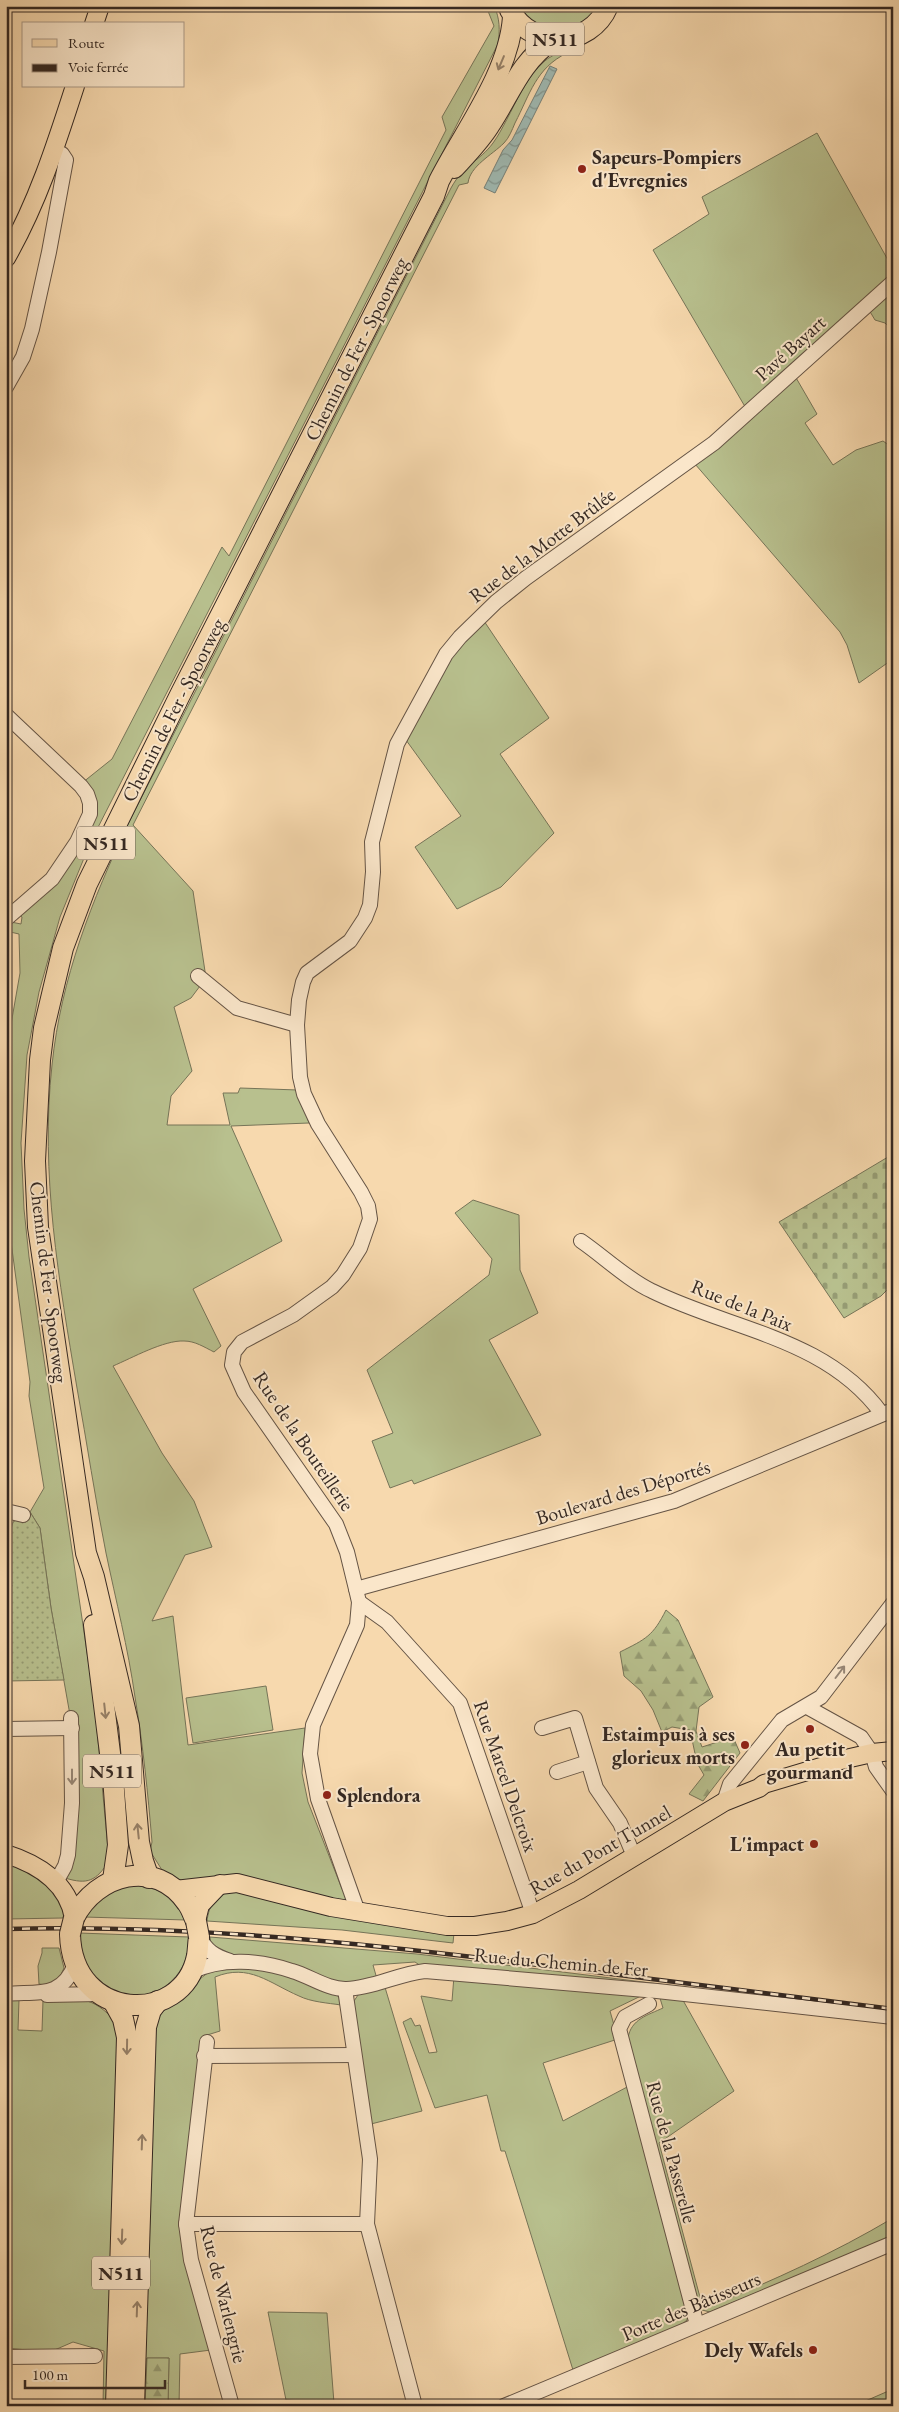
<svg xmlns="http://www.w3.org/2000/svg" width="899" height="2412" viewBox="0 0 899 2412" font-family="'EB Garamond',serif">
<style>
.grass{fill:#b8c08e;stroke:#767458}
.forest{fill:url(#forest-firs);stroke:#767458}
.cemetery{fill:url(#cemetery-stones);stroke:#767458}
.park{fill:url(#park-dots);stroke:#767458}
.water{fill:url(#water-waves);stroke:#747f78}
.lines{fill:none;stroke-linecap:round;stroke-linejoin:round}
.minor-casing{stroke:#655445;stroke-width:16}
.major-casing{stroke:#342822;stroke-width:20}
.highway-casing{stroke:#342822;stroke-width:22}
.minor{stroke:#fae6ca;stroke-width:14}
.major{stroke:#f7d9ae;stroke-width:18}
.highway{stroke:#f7d9ae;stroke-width:20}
.rail-casing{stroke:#342822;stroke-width:4.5}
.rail{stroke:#fae6ca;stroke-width:2.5;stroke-dasharray:8;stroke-linecap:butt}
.highway-bridge-casing{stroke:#342822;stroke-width:22;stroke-linecap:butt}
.highway-bridge{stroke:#f7d9ae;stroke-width:20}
.oneway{stroke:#968068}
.oneway2{stroke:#978776}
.poi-dot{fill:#8f2418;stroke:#fae6ca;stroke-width:2}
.labels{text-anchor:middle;stroke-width:4;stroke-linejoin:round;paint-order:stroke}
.shield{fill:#fae6ca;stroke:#6f6154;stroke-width:1}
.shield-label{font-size:19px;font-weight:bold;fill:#342822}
.poi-label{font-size:20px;font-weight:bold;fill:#342822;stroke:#fae6ca;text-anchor:end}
.street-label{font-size:20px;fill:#342822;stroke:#fae6ca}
</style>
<defs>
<pattern id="forest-firs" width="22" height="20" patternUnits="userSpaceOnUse" patternTransform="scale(1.25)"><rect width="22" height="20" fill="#b8c08e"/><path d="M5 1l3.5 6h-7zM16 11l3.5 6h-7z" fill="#969c74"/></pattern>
<pattern id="cemetery-stones" width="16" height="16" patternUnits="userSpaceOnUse" patternTransform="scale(1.25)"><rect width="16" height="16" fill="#b8c08e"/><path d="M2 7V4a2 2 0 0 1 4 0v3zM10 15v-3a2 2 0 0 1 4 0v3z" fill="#969c74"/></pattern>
<pattern id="park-dots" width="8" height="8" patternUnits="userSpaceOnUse" patternTransform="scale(1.25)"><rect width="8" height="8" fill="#b8c08e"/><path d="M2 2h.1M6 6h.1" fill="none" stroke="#969c74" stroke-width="1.8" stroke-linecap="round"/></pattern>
<pattern id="water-waves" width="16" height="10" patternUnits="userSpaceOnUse" patternTransform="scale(1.25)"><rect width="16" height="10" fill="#9fb9b2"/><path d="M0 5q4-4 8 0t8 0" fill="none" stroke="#829690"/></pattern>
</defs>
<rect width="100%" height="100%" fill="#f7d9ae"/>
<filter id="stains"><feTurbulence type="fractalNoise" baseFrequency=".004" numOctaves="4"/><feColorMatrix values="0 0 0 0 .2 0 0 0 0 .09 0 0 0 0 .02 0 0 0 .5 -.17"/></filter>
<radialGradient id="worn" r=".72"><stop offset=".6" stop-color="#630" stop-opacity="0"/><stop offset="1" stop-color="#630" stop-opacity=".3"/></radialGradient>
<g class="grass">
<path d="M486,6H494C500,18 500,31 498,44L91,841L60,917L39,992L27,1055L21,1143L24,1209L29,1257L95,1707L109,1861C96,1881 88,1885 65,1878L77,1809L78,1716L70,1715L51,1608L40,1528L30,1512L44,1488L29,1396L30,1382L6,1205V1053L20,973L19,934L6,931V921L21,924L22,917L17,913L92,820L82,783L112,759L222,547L229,556L446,130L442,117L494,26Z"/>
<path d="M519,6H599L580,25L555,30L531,21Z"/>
<path d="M559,53H567C536,68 530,94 515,123C512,130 509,138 504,143C492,155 470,166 468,183L459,185L133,825L193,891L206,978L191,998L174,1007L192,1071L171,1096L167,1125H230L223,1093H238L240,1088L298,1090L309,1123L231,1126L282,1241L193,1289L221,1346L214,1352C204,1347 195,1341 184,1341C164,1340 132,1358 113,1366L162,1453L194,1501L212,1547L185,1555L152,1621L173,1616L188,1745L305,1728L302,1773L308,1802L342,1889L349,1897L347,1901L295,1891L241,1875L221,1876L199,1881L182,1882L162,1870L150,1851L152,1842C148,1794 143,1745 135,1697C128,1648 116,1601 106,1553C95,1498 87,1443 77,1388C59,1281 40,1174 52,1065C61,978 92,900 129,822L451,188C464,164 480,161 493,143C512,117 527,63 559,53Z"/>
<path d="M817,133L893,269V277L747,410L653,250L709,214L702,197Z"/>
<path d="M893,288V331L885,323L875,320L869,310Z"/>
<path d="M795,376L817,414L805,423L833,465L856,450L883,441L893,448V659L859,683L847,645L840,632L695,464Z"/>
<path d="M482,618L549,718L500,754L554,833L501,887L457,909L415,847L461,816L406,740L439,671Z"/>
<path d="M473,1200L519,1215L520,1270L538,1313L489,1340L541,1435L414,1484L412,1480L390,1488L372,1441L393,1433L367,1370L489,1275L492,1259L455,1213Z"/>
<path d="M266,1686L273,1730L193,1743L186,1698Z"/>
<path d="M6,1863C36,1875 46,1882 65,1908L63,1918L6,1919L9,1879L6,1877Z"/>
<path d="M143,1885C165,1891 174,1901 186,1920L84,1917L89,1909L116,1887Z"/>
<path d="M234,1890L318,1912L454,1933L453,1943L342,1930L207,1921C209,1905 216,1892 234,1890Z"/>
<path d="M79,1933L189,1937C191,1987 133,2017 97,1978C93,1974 86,1969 84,1964C81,1955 81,1943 79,1933Z"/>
<path d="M210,1937L417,1954L893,2013L421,1966L415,1962L373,1965L377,1979L344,1983L230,1957L229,1953L211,1944Z"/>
<path d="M42,1948H59L64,1968L58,1981L45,1985L39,1984L38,1966L42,1953Z"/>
<path d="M216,1967L267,1969L334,1993L340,1998L341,2005C328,2003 311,2002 299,1996C269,1983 249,1963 215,1977L220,2031L204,2036L182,2209L211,2350L180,2354L179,2406H168L169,2358H147L145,2406H139L151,2053C153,2042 153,2029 158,2019C164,2006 203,1976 216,1967Z"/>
<path d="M454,1976L680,1995L734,2091L659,2143L701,2301L711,2306C774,2280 834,2253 893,2218V2236L710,2312L702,2310L696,2304L628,2038C631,2019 648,2015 663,2008L659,1995L645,1994L610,2011L618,2039L543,2063L563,2121L629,2086L688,2313L687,2320L681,2325L573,2370L505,2151H501L487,2095L435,2108L403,2022L411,2018L415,2026L420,2025L429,2053L437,2052L421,1996L452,2001Z"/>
<path d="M384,1984L422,2111L371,2124L352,2004L360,1992Z"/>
<path d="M19,2000L18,2030L42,2031L43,2000C81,2000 90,1993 118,2024L111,2406H103L104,2351L73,2342L50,2352L6,2348V2001Z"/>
<path d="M268,2312L327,2313L334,2403L286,2400Z"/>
<path d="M893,2389V2406H854Z"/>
</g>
<g class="forest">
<path d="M666,1610L678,1620L713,1697L699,1707L696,1731L702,1747L733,1737L740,1753L703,1801L689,1794L704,1775L697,1763L690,1730L672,1727L662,1732L653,1710L641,1691L624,1676L620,1652C646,1639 653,1636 666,1610Z"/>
<path d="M147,2358H169L168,2406H145Z"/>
</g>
<path class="cemetery" d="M893,1154V1284L881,1296L844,1318L779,1222Z"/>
<path class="park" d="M30,1512L40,1528L51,1608L64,1680L6,1681V1596L9,1597L12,1585L6,1584V1547L13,1522L18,1519L26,1522Z"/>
<path class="water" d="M550,66L557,69L495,193L484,188L503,150L512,140Z"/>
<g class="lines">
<g class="minor-casing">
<g id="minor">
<path d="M6,387L23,357L32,329L49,252L66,160L62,154L55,150"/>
<path d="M6,715L81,786L87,794L90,803V814L77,842L52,879L6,919"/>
<path d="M198,976L237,1008L297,1025"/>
<path d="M581,1241C603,1256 628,1280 652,1291C731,1330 827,1338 882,1414"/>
<path d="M6,1511L23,1515"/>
<path d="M356,1589L674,1501L893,1410"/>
<path d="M359,1602L387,1622L460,1703L533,1914"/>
<path d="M807,1707L861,1737L872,1753L876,1767L893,1791"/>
<path d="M542,1728L575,1718L596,1788L620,1823L634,1856"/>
<path d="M6,1729L72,1728"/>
<path d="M557,1772L588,1762"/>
<path d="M724,1802L730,1784L782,1720L821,1697L893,1603"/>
<path d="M56,1882L65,1866L68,1855L72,1803L71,1718"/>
<path d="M358,1912L318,1799L310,1754L313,1725L357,1625L359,1602L356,1589L347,1552L336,1524L244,1392L232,1365L234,1352L242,1342L293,1315L332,1287L343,1275L360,1248L370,1219L368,1206L361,1192L318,1124L304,1094L300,1077L297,1025L299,1000L303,982L307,973L350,941L365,918L370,905L373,872L372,842L397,744L446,654L460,637L496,602L526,578L714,443L893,282"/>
<path d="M199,1937C207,1951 214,1956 230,1961"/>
<path d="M191,1972C222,1957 260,1960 292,1971C310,1976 328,1990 347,1989C373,1988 398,1974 425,1971L657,1991L893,2017"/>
<path d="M345,1989L370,2159L367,2224L415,2406"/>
<path d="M6,1994C37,1991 62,1999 75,1964"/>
<path d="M47,1995L98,1994"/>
<path d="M649,2004L625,2017L619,2029L697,2325"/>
<path d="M207,2042L186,2224L191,2260L232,2406"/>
<path d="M204,2056L354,2055"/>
<path d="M186,2224H367"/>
<path d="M6,2357L95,2356"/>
<path d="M504,2406L893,2243"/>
</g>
</g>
<g class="major-casing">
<g id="major">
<path d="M94,24L100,6"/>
<path d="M6,258C37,204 56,145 75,86"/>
<path d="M6,1854C38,1864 68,1883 74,1918"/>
<path d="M175,1890L237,1883L331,1907L447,1926H475L507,1921L533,1914L579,1890L724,1802L759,1788L764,1784L824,1766L828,1763L872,1753L893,1751"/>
<path d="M196,1921L200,1905L220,1884"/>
</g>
</g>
<g class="highway-casing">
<g id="highway">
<path d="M510,10C532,50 590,48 608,6"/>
<path d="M454,168C467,154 481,140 491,123C511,92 520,63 552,40"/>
<path d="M94,1625L113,1777L118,1845L113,1880"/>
<path d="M149,1878L143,1861L139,1842L129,1726L94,1577L86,1553L38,1227L35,1161L40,1060L44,1028L63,948L87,884L180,695L434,196L439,181C465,130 509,74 513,17"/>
<path d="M74,1918C96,1874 156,1857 187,1903C191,1908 193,1915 196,1921"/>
<path d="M70,1934C72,2022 183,2027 197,1956C198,1950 198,1943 199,1937"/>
<path d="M113,2001L123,2019L127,2037L116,2406"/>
<path d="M134,2406L146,2027L151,2010L158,2001"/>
</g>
</g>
<use href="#minor" class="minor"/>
<use href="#major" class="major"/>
<use href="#highway" class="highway"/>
<g class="rail-casing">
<path id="rail" d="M6,1929C191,1924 372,1944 555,1967C668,1981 780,1995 893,2009"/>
</g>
<use href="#rail" class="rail"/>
<g class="highway-bridge-casing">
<g id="highway-bridge">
<path d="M196,1921L199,1937"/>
<path d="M70,1934L74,1918"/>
</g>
</g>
<use href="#highway-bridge" class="highway-bridge"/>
</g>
<defs><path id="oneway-shaft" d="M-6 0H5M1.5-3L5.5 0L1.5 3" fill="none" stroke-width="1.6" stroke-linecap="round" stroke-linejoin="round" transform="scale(1.25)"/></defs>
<g class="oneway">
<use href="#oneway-shaft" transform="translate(501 63) rotate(113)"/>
<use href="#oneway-shaft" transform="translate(105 1711) rotate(84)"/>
<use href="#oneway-shaft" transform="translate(138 1831) rotate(-96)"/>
<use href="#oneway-shaft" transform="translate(127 2047) rotate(91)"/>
<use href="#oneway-shaft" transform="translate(142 2142) rotate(-88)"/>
<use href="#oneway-shaft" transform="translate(122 2237) rotate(92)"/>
<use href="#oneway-shaft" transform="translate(137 2309) rotate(-88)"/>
</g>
<g class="oneway2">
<use href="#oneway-shaft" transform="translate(840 1672) rotate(-53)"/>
<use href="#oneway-shaft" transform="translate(72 1777) rotate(90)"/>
</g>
<g class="poi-dot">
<circle cx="582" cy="169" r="5"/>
<circle cx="810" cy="1729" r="5"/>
<circle cx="745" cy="1745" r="5"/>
<circle cx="327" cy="1795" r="5"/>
<circle cx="814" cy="1844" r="5"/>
<circle cx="813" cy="2350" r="5"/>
</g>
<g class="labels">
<g class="shield">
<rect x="526" y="22.5" width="58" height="33" rx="4"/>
<rect x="77" y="826.5" width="58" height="33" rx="4"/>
<rect x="83" y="1754.5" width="58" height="33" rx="4"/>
<rect x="92" y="2256.5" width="58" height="33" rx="4"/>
</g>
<g class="shield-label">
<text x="555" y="46">N511</text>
<text x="106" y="850">N511</text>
<text x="112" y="1778">N511</text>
<text x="121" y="2280">N511</text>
</g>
<g class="poi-label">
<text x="592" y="164" text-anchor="start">Sapeurs-Pompiers<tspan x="592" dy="23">d'Evregnies</tspan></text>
<text x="735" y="1741">Estaimpuis à ses<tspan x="735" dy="23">glorieux morts</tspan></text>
<text x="810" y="1756" text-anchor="middle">Au petit<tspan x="810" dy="23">gourmand</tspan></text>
<text x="337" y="1802" text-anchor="start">Splendora</text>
<text x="804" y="1851">L'impact</text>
<text x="803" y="2357">Dely Wafels</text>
</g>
<g class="street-label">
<text transform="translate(790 348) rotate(-42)" y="7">Pavé Bayart</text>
<text transform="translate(356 349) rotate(-63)" y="7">Chemin de Fer - Spoorweg</text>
<text transform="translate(542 545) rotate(-37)" y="7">Rue de la Motte Brûlée</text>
<text transform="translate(173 710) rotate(-63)" y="7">Chemin de Fer - Spoorweg</text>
<text transform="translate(49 1282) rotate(83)" y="7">Chemin de Fer - Spoorweg</text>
<text transform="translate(742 1305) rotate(22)" y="7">Rue de la Paix</text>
<text transform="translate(304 1441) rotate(56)" y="7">Rue de la Bouteillerie</text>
<text transform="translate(623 1492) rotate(-17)" y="7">Boulevard des Déportés</text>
<text transform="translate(506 1776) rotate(71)" y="7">Rue Marcel Delcroix</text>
<text transform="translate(600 1850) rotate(-30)" y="7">Rue du Pont Tunnel</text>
<text transform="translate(561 1962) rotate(5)" y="7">Rue du Chemin de Fer</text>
<text transform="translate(672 2152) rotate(75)" y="7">Rue de la Passerelle</text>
<text transform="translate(224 2294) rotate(76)" y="7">Rue de Warlengrie</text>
<text transform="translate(691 2306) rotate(-23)" y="7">Porte des Bâtisseurs</text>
</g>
</g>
<rect width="899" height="2412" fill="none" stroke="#f7d9ae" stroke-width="25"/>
<rect x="8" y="8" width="884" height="2397" fill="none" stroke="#342822" stroke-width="2.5"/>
<rect x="12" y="12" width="874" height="2387" fill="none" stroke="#342822"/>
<rect x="22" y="22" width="162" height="65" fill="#fae6ca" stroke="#ab9a87"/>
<rect x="32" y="39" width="25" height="8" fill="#f7d9ae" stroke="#ab9a87"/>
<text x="68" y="48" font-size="15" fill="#342822">Route</text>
<rect x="32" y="64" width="25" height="8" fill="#342822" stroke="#ab9a87"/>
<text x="68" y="72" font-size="15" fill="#342822">Voie ferrée</text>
<path d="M25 2380v8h140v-8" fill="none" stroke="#342822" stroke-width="2.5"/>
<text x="32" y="2380" font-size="15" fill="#342822" stroke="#fae6ca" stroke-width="4" paint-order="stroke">100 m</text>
<rect width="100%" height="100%" filter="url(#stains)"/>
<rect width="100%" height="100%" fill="url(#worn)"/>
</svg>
